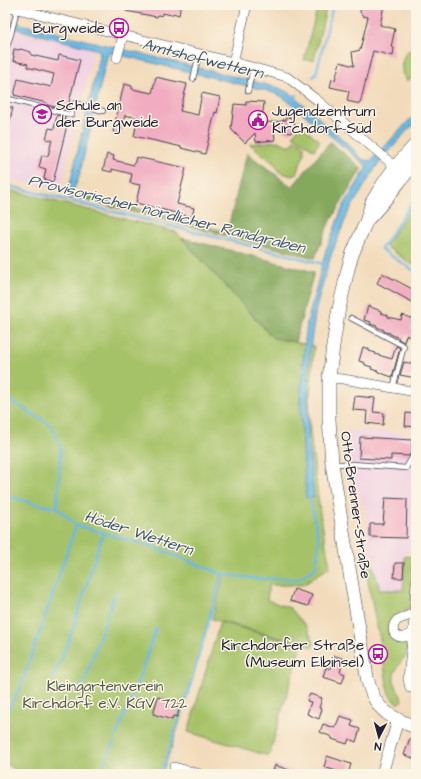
<svg xmlns="http://www.w3.org/2000/svg" width="421" height="779" viewBox="0 0 421 779" font-family="'Architects Daughter',sans-serif">
<style>
.built{fill:#f0d0e4}
.green{fill:#a6c268;stroke:#647252}
.forest{fill:#84a85c;stroke:#53654c}
.water{fill:#68b8e3;stroke:#456d8f}
.lines{fill:none;stroke-linecap:round;stroke-linejoin:round}
.stream{stroke:#68b8e3;stroke-width:2.5}
.building{fill:#f1acc1}
.service-casing{stroke:#413e4e;stroke-width:6}
.minor-casing{stroke:#413e4e;stroke-width:10}
.tertiary-casing{stroke:#413e4e;stroke-width:12}
.secondary-casing{stroke:#413e4e;stroke-width:14}
.service{stroke:#fff;stroke-width:4.5}
.minor{stroke:#fff;stroke-width:9}
.tertiary{stroke:#fff;stroke-width:11}
.secondary{stroke:#fff;stroke-width:13}
.labels{text-anchor:middle;stroke-width:3;stroke-linejoin:round;paint-order:stroke}
.poi-label{font-size:15px;fill:#22223b;stroke:#fcf5e5;text-anchor:end}
.street-label{font-size:15px;fill:#22223b;stroke:#fcf5e5}
.park-label{font-size:15px;fill:#505a4b;stroke:#fcf5e5}
.water-label{font-size:16px;font-style:italic;fill:#3a5676;stroke:#fcf5e5}
</style>
<rect width="100%" height="100%" fill="#fcf5e5"/>
<filter id="ink" filterUnits="userSpaceOnUse"><feTurbulence type="fractalNoise" baseFrequency=".025" numOctaves="2"/><feDisplacementMap in="SourceGraphic" scale="8" xChannelSelector="R" yChannelSelector="G"/><feConvolveMatrix kernelMatrix="1 2 1 2 8 2 1 2 1" color-interpolation-filters="sRGB"/></filter>
<filter id="wash" filterUnits="userSpaceOnUse"><feTurbulence type="fractalNoise" baseFrequency=".012" numOctaves="4" result="noise"/><feDisplacementMap in="SourceGraphic" scale="16" xChannelSelector="R" yChannelSelector="G"/><feGaussianBlur stdDeviation="0.9" result="paint"/><feColorMatrix in="noise" values="0 0 0 0 0 0 0 0 0 0 0 0 0 0 0 0 0 1.4 0 .05"/><feComposite in="paint" operator="in"/></filter>
<g filter="url(#wash)">
<rect width="100%" height="100%" fill="#f2dbbb"/>
<g class="built">
<path d="M5,29L94,49L60,191L5,178Z"/>
<path d="M348,430L391,432L416,435V521L410,548L405,556L403,590H380L368,544L366,511L354,481Z"/>
</g>
<g class="green">
<path d="M318,5H327L314,60H304Z"/>
<path d="M409,50L412,54L416,51V75L407,81C406,79 404,77 403,75C400,67 402,55 409,50Z"/>
<path d="M300,125L320,141L314,150L293,135Z"/>
<path d="M295,139L304,145V155L296,174L292,176L279,172L276,165L250,144L278,141L287,145H292Z"/>
<path d="M6,189L176,232L273,338L314,346L309,409L310,432L320,513L330,567L303,585H269L267,600L290,608L306,626L314,643L313,647L212,619L223,577H220C202,643 186,710 162,774H22L5,763V193Z"/>
<path d="M416,202V267L385,246Z"/>
<path d="M366,554H368L370,556L380,590H403L405,556L413,557L411,607C406,610 395,615 391,619C384,627 389,639 399,642C402,643 405,642 409,641L406,656L401,661L394,674V683L401,696L402,700L400,703H398L393,700L388,692L380,639L376,623L363,555Z"/>
<path d="M220,622L301,645L269,756L188,732Z"/>
</g>
<g class="forest">
<path d="M330,142L362,168L328,225L315,258L73,197L89,196L227,232L247,153L292,187Z"/>
<path d="M182,238L314,272L295,342L273,338Z"/>
</g>
<path class="water" d="M5,20L279,88L293,95L353,149C358,155 363,163 372,160L416,113V123L413,126L410,127L376,167L348,213L331,255L316,308L311,341L308,374V441L314,497L306,498L300,400L305,340L307,323L326,250L343,207L366,169V166L362,162L287,100L281,96L268,91L112,53L109,54L107,57L79,177L73,191L72,199L67,197L100,55L99,50L5,26Z"/>
<g class="lines">
<g class="stream">
<path d="M313,77L316,74L333,5"/>
<path d="M293,100L297,95"/>
<path d="M5,185L324,264"/>
<path d="M416,197L381,249L416,272"/>
<path d="M5,400L14,403L52,426L61,449L57,508"/>
<path d="M5,494L14,498L41,505L57,508L76,525L153,547L222,574L258,579H299L316,567L319,541L309,494"/>
<path d="M53,678L68,643L103,533"/>
<path d="M80,689L85,679L115,593"/>
<path d="M5,717L21,685L29,663L76,525"/>
<path d="M116,736L141,673L156,628"/>
<path d="M99,774L114,742"/>
<path d="M161,774L192,680L222,574"/>
</g>
</g>
<g id="blocks">
<g class="building">
<path d="M127,5H181L179,15L173,13L172,15L162,13V16L158,15L157,17L126,11Z"/>
<path d="M361,5H384L380,25L395,29L391,47L394,48L393,56L373,51L360,104L347,101L349,91L330,87L332,79L335,80L340,62L354,66L352,52L360,50L368,17L363,16L360,12Z"/>
<path d="M14,49L19,50L20,49L31,52V55L58,61L59,55L80,60L67,110L47,105V103L14,95L18,79L51,87L54,74L27,67L28,64L13,61L14,56H13Z"/>
<path d="M156,77L187,84L180,111L198,115L202,93L220,97L217,113L215,112L205,154L181,148L182,147L134,136L138,118L125,115L121,134L113,132L124,84L132,86V89L152,93Z"/>
<path d="M246,101L264,102L262,123L283,121V120H286V117L293,118L292,122L295,123L294,129H292L291,133L274,129L275,140L256,142L255,133L245,143L231,129L234,104L246,105Z"/>
<path d="M5,106L13,108L7,131H5Z"/>
<path d="M57,115L65,117L64,120L68,121L53,182L44,179L46,169L39,167L42,155L48,156L52,140L46,139L49,128L54,129Z"/>
<path d="M107,154L114,156L113,160L134,165L136,157L186,168L177,204L194,208L192,217L136,203L140,185L130,183L132,174L112,169V172L103,170Z"/>
<path d="M382,273L416,291V304L377,283Z"/>
<path d="M368,306L381,311V313L388,315V317L401,320L402,315L414,319L411,329L416,331V340L406,335L404,342L398,339L399,338L390,334V333L385,332L384,331V330L377,327V326L370,324L371,322L364,320Z"/>
<path d="M396,346L400,348L392,377L378,372V371L371,369L372,367L365,365V363L359,361L363,347L369,349V351L376,353L375,354L392,359Z"/>
<path d="M404,362L416,365V378L400,375Z"/>
<path d="M355,396L375,398L373,412L384,413L383,425L366,423L367,411L353,410Z"/>
<path d="M406,413L416,414V427L405,426Z"/>
<path d="M360,437L412,440V451L409,456L391,455V460L359,458Z"/>
<path d="M385,498L407,499L406,538L370,537V524H383Z"/>
<path d="M395,563H404L403,578H394Z"/>
<path d="M294,589L312,595L308,606L290,601Z"/>
<path d="M334,656L344,659L340,672L345,674L342,683L323,677L326,667L330,669Z"/>
<path d="M310,694L322,698L319,708L322,709L319,719L307,714L311,702L307,701Z"/>
<path d="M158,697L181,704L177,717L173,716L172,720L153,714Z"/>
<path d="M340,716L353,720L351,726L360,729L356,742L349,739L347,744L332,739V737L320,732L323,724L335,728Z"/>
<path d="M410,738L416,740V759L404,755Z"/>
<path d="M327,756L351,764L348,774H345L324,767Z"/>
<path d="M275,765L297,773L296,774H272Z"/>
</g>
</g>
</g>
<g filter="url(#ink)">
<use href="#blocks" fill-opacity="0" stroke="#413e4e" stroke-width="1"/>
<g class="lines">
<g class="service-casing">
<g id="service">
<path d="M5,46H7L11,34L17,10"/>
<path d="M193,79L199,54"/>
<path d="M248,91L253,68"/>
<path d="M5,98L71,115L75,103L103,111"/>
<path d="M351,318L404,346L393,388"/>
<path d="M333,464H352L406,468L416,451"/>
</g>
</g>
<g class="minor-casing">
<g id="minor">
<path d="M5,6L233,62L287,77L317,100L399,170"/>
<path d="M117,58L123,36"/>
<path d="M233,62L247,5"/>
<path d="M329,378L343,379L416,392"/>
<path d="M413,632C401,644 386,633 397,620L415,613"/>
<path d="M410,688L408,679L414,620L416,583"/>
<path d="M174,767L200,774"/>
</g>
</g>
<g class="tertiary-casing">
<path id="tertiary" d="M382,774L398,720"/>
</g>
<g class="secondary-casing">
<g id="secondary">
<path d="M416,144L395,167L385,181L372,202L366,222L359,238L352,255L348,269L338,313L333,346L329,378V419L332,464L367,677C369,685 371,694 376,701C384,715 401,722 416,727"/>
<path d="M367,220C385,202 399,181 416,161"/>
</g>
</g>
<use href="#service" class="service"/>
<use href="#minor" class="minor"/>
<use href="#tertiary" class="tertiary"/>
<use href="#secondary" class="secondary"/>
</g>
</g>
<defs>
<g id="bus-ring" transform="scale(1)"><circle r="9.5" fill="#fcf5e5" stroke="#b5179e" stroke-width="1.5"/><path d="M-5-6H5V4H4V6H2V4H-2V6H-4V4H-5ZM-3.5-4V0h7V-4ZM-3.5 1.2v1.5H-2V1.2ZM2 1.2v1.5H3.5V1.2Z" fill="#b5179e"/></g>
<g id="school-ring" transform="scale(1)"><circle r="9.5" fill="#fcf5e5" stroke="#b5179e" stroke-width="1.5"/><path d="M0-5L7-2L0 1L-7-2ZM-4 1L0 2.5L4 1V4Q0 6-4 4Z" fill="#b5179e"/></g>
<g id="civic-ring" transform="scale(1)"><circle r="9.5" fill="#fcf5e5" stroke="#b5179e" stroke-width="1.5"/><path d="M-.6-6.5H3V-4.5H.6V-3L4-1V1h2V6H-6V1h2V-1L-.6-3ZM-1.2 2.5V6h2.4V2.5Z" fill="#b5179e"/></g>
</defs>
<g fill-rule="evenodd">
<use href="#bus-ring" x="119" y="28"/>
<use href="#school-ring" x="42" y="114"/>
<use href="#civic-ring" x="258" y="120"/>
<use href="#bus-ring" x="378" y="654"/>
</g>
<g class="labels">
<g class="poi-label">
<text x="105" y="33">Burgweide</text>
<text x="56" y="110" text-anchor="start">Schule an<tspan x="56" dy="17">der Burgweide</tspan></text>
<text x="272" y="116" text-anchor="start">Jugendzentrum<tspan x="272" dy="17">Kirchdorf-Süd</tspan></text>
<text x="364" y="650">Kirchdorfer Straße<tspan x="364" dy="17">(Museum Elbinsel)</tspan></text>
</g>
<g class="street-label">
<text transform="translate(356 505) rotate(82)" y="5">Otto-Brenner-Straße</text>
</g>
<g class="park-label">
<text x="105" y="691">Kleingartenverein<tspan x="105" dy="17">Kirchdorf e.V. KGV 722</tspan></text>
</g>
<g class="water-label">
<text transform="translate(203 58) rotate(14)" y="6">Amtshofwettern</text>
<text transform="translate(167 213) rotate(14)" y="6">Provisorischer nördlicher Randgraben</text>
<text transform="translate(139 532) rotate(18)" y="6">Höder Wettern</text>
</g>
</g>
<rect width="421" height="779" fill="none" stroke="#fcf5e5" stroke-width="20"/>
<g transform="translate(379 737) rotate(186)" stroke="#fcf5e5" stroke-width="3" paint-order="stroke">
<path d="M0-3L7 15L0 10L-7 15Z" fill="#22223b"/>
<text y="-6" font-size="11" font-weight="bold" text-anchor="middle" fill="#22223b">N</text>
</g>
</svg>
